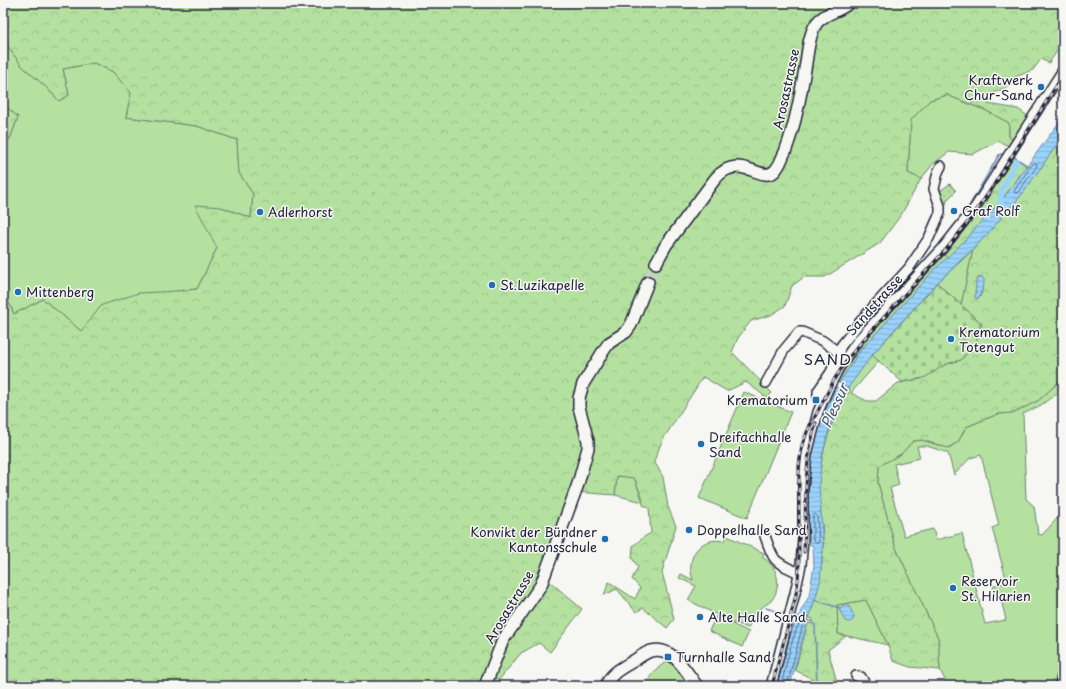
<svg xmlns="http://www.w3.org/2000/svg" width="1066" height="689" viewBox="0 0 1066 689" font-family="'Playpen Sans',sans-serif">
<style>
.grass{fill:#b4e19f;stroke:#6b826d;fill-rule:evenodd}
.forest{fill:url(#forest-crowns);stroke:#6b826d;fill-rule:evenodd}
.cemetery{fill:url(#cemetery-stones);stroke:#6b826d}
.park{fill:url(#park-dots);stroke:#6b826d}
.water{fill:url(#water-rules);stroke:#6a8cae}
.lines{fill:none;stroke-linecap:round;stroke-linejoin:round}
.shore{stroke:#526887;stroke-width:1}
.stream{stroke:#6a8cae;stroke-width:1.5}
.canal{stroke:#9ad2fa;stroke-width:6}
.major-tunnel{stroke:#cccccd;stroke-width:11;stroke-dasharray:11 5.5;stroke-linecap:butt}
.minor-casing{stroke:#22223b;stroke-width:12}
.major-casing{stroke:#22223b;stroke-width:14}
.minor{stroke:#f6f6f2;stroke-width:9}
.major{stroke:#f6f6f2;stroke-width:11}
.rail-casing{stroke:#22223b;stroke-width:3}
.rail{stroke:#f6f6f2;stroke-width:1.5;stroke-dasharray:4.5;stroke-linecap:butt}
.poi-dot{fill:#1f6fb2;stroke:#f6f6f2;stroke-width:1.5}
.labels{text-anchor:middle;stroke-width:3;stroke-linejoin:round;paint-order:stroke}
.poi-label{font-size:13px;fill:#22223b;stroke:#f6f6f2;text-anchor:start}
.street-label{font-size:13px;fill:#22223b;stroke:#f6f6f2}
.water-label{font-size:14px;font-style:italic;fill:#465774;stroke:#f6f6f2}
.quarter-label{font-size:15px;letter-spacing:1px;fill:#22223b;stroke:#f6f6f2}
</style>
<defs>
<pattern id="forest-crowns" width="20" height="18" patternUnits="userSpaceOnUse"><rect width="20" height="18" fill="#b4e19f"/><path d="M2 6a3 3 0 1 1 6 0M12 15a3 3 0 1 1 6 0" fill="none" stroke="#9ac18a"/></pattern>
<pattern id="cemetery-stones" width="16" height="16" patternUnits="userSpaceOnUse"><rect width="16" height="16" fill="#b4e19f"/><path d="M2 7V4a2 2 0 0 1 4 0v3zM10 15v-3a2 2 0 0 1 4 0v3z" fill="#9ac18a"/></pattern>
<pattern id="park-dots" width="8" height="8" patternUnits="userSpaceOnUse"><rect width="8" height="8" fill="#b4e19f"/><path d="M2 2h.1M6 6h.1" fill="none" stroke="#9ac18a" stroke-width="1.8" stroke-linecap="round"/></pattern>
<pattern id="water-rules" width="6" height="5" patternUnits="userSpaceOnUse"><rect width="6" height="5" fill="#9ad2fa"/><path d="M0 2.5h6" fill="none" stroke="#84b4d7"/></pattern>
</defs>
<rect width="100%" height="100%" fill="#f6f6f2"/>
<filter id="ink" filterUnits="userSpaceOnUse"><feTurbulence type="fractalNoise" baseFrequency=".025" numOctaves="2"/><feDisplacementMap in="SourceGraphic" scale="8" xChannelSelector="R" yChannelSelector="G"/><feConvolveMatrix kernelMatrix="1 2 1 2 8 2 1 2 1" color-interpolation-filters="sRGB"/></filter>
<g filter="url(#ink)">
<g class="grass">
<path d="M3,40L22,66L46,87L59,101L69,95L63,69L94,63L113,72L131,93L126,117L197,126L237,140L239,173L253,194L251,218L221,207L217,248L197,289L177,291L81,331L43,299L14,314L3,290V143L10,139L18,117L3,104Z"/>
<path d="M947,95L987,111L1009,123V136L1017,142L1013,148L998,141L973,154L949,152L933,164L921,179L908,173L911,120L930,100Z"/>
<path d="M973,250L961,305L937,283Z"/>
<path d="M943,254L947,258L933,271L860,351L839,383L837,382L848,364L865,342V341Z"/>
<path d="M1063,378V389L1041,405L1023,414L1026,499L1034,506L1038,534L1042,535L1063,512V686H945L946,682L940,670L938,638L895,546L878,483L879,465L901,454L913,441L922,440L949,448L958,442L966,427L998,414L1014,413L1039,400ZM917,446H927L948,453L954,475L970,458L981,455L999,525L992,528L1007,582L993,586L997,600L1001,599L1006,620L985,624L962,533L936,540L933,529L904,536L890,488L899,485L894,464L920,458Z"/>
<path d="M744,392L791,412L747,518L699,498Z"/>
<path d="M617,476L634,477L643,502L615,495Z"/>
<path d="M727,536L764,553L762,557C778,566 783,586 771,601C768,604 764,605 761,608C759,610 758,614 757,617L754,616L748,628L736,623L735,624L688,600L696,586L679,578L681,574L693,580C685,558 699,536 724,541Z"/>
<path d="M866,600L888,645L838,634L837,605ZM847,605L854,616L840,611V608L843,606Z"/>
<path d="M716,616L749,632L742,647L709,631Z"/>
<path d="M669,661H673L693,686H646C649,675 658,666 669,661Z"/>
</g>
<g class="forest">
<path d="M4,3H1063V42L1049,63L1041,59L1033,70L1015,77L1010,86L991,94L988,104L1018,109L1032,119L1017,142L1009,137V123L987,111L947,95L930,100L911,120L908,173L921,179L901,215L880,243L825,277H804L792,286L785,306L771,315L751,321L738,338L732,352L772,393L767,398L746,382L727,391L703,377L662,441L654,461L663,477L668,507L676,526L662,572L674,619L667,628L643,608L636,612L617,589L604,595L609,582L635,599L640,588L632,579L638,567L632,558L633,546L644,537L651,533L649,508L643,505L642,497L634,478L617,476L615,495L577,492L547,579L582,609L550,652L539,643L521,653L494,686H3V290L14,314L43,299L81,331L102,305L139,293L177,291L197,289L217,248L195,205L221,207L251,218L253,194L239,173L237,140L197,126L126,117L131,93L113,72L94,63L63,69L69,95L59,101L46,87L22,66L3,40Z"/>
<path d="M3,104L18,117L10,139L3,143Z"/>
<path d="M1063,136V378L1039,400L1014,413L998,414L966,427L958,442L948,448L922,440L913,441L901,454L879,466L878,483L895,546L938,638L940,670L910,667L893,661L888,645L866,600L837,605L838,634L846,636L828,650L838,686H815L814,680L795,670L808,623L812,624L813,619L809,618C818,591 824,565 823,537C822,519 818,501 819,482C821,450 832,421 845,392L848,394L850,390L848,388L849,385L872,355L879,361L851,393L867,401H876L898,383L921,379L946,364L961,360L982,324L961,305L973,250L1023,193ZM981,276L983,287L980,297L975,293L977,279Z"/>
<path d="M1014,157L1027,165C1004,199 977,230 947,258L943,254L974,217Z"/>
</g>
<path class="cemetery" d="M937,283L982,324L975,344L961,360L946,364L924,378L902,382L872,355Z"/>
<path class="park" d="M950,184L956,191L946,201L947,203L940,210L935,194Z"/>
<g class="water">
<path d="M1063,117V136L1023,193L984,238L937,283L902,321L872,355L848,388L839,383L860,351L933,271L964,241L1002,200Z"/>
<path d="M981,276L984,279V284L979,298L976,299L975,297L976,282Z"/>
<path d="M836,387L845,392L830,426L822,456L819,484L823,546L820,582L815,600L808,618L790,686H777L791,633L796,620L809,596L814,566L813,546L809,544C808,515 807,485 812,457C816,432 825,410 836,387Z"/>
<path d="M844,605L849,606L854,616L853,620L849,622L845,621L840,611V608Z"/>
</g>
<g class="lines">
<g class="shore">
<path d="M1035,163L1037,164V166L1019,191L1017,193H1015L1014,191L1031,166Z"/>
<path d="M815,514L817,516L819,542L817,544L813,540V516Z"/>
<path d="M781,686C784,675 794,625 802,621L803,624L787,686"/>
</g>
<g class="stream">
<path d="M1014,157L1028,166"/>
<path d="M971,203L999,155L1005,153"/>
<path d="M980,208L989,216"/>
<path d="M814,600L840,608"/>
<path d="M766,608L785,614"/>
<path d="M806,620L813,622L815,626L817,686"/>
</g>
<path class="canal" d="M999,211L1002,190L1016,162"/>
<path class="major-tunnel" d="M648,282L656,263"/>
<g class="minor-casing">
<g id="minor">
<path d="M766,383L784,350L799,332H802L823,341L838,352"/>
<path d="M823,400L818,397V391L831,372L841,346L864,317L909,268L929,238L940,213V206L934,189L938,172L941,166"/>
<path d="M765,536C774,563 774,561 799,573"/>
<path d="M856,676L861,677L866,686"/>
<path d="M771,686L795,593L801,565L803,537V486L807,454L818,412L828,389L839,368L858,340L942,249L976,206L1063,70"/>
</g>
</g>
<g class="major-casing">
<g id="major">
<path d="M656,263L666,245L715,179C741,148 764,189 777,168C781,163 782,157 785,152C796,123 801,93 806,63C808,50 809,35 816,24C823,13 839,12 849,3"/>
<path d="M485,686L503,640L541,585L578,484L588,448V441L579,407V398L583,384L604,350L609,343L626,332L631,325L648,282"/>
<path d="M606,686C610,674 620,669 630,663C637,659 644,653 651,651C673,645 686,672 697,686"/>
<path d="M1061,686L1063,676"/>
</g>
</g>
<use href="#minor" class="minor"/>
<use href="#major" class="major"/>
<g class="rail-casing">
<g id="rail">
<path d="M804,552C807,506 802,469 816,423"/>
<path d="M795,600L798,581L799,564V465L802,445L807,432L835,378L849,357L863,340L948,247L971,218L991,189L1063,75"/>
<path d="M772,686L796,595"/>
</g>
</g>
<use href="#rail" class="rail"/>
</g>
</g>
<g class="poi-dot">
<circle cx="1041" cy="87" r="4"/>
<circle cx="954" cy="211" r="4"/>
<circle cx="260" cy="212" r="4"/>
<circle cx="492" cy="285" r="4"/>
<circle cx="18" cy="292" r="4"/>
<circle cx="951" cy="339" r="4"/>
<rect x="812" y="396" width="8" height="8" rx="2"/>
<circle cx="701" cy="444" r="4"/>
<circle cx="689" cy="530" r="4"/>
<circle cx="605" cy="539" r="4"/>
<circle cx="953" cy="588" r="4"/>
<circle cx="700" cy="617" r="4"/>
<rect x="664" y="653" width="8" height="8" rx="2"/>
</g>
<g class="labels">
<g class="poi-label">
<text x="1033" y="85" text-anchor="end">Kraftwerk<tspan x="1033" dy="15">Chur-Sand</tspan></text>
<text x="962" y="216">Graf Rolf</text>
<text x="268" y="217">Adlerhorst</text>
<text x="500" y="290">St.Luzikapelle</text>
<text x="26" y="297">Mittenberg</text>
<text x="959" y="337">Krematorium<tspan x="959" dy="15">Totengut</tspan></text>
<text x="808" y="405" text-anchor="end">Krematorium</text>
<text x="709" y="442">Dreifachhalle<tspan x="709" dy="15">Sand</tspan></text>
<text x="697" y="535">Doppelhalle Sand</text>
<text x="597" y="537" text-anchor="end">Konvikt der Bündner<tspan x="597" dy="15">Kantonsschule</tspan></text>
<text x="961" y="586">Reservoir<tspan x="961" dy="15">St. Hilarien</tspan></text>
<text x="708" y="622">Alte Halle Sand</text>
<text x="676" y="662">Turnhalle Sand</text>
</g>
<g class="street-label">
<text transform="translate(786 89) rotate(-78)" y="5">Arosastrasse</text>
<text transform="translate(874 305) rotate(-48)" y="5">Sandstrasse</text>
<text transform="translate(509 607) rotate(-59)" y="5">Arosastrasse</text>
</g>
<g class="water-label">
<text transform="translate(835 406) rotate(-66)" y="5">Plessur</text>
</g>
<g class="quarter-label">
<text x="828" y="365">SAND</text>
</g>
</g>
<rect width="1066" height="689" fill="none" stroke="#f6f6f2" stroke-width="16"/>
<rect x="8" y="8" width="1050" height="673" fill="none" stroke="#22223b" stroke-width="1.5" filter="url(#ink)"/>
</svg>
